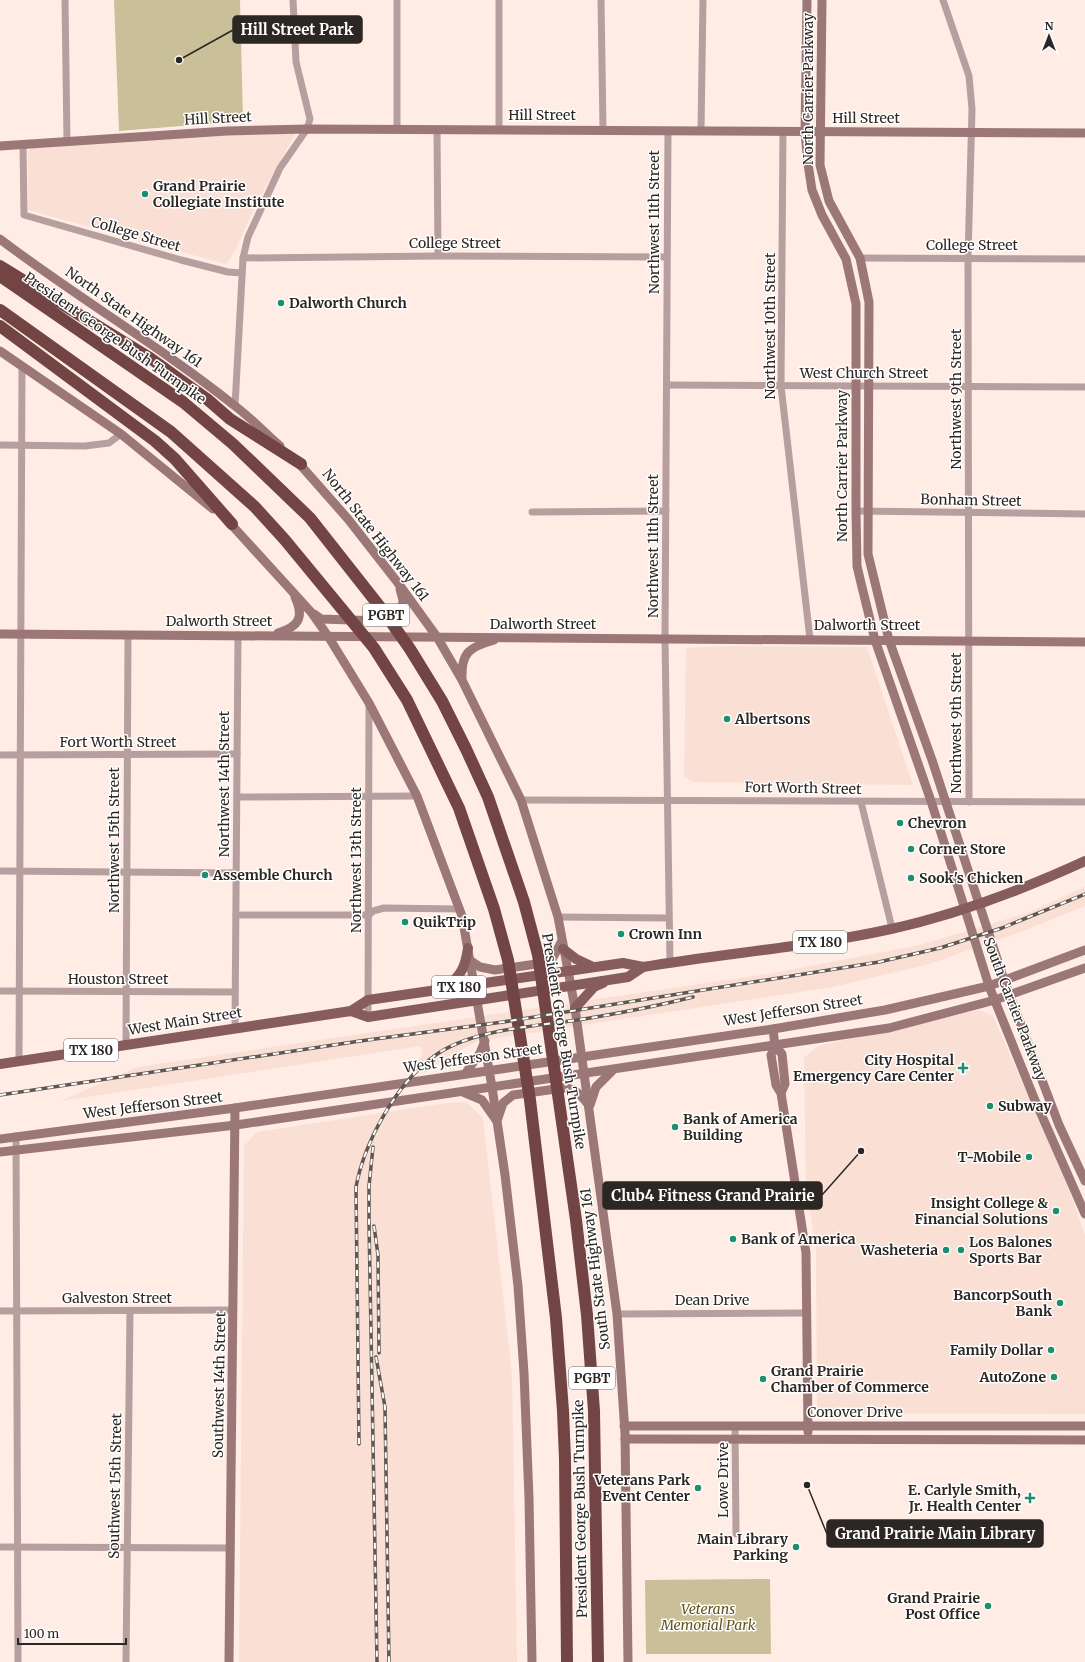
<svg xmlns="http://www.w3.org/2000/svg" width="1085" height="1662" viewBox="0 0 1085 1662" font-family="Merriweather,serif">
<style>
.built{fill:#f9dfd4}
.green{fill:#c9bf98}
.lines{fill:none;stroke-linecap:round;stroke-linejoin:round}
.street{stroke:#b89f9f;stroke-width:7}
.secondary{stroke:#9b7877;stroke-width:9}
.primary{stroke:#865c5c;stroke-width:10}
.highway{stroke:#734444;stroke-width:12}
.rail-casing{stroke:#605752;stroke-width:3.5}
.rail{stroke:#fff;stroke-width:2;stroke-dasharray:6;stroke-linecap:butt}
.poi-dot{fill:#1c8f71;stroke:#fff;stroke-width:1.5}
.labels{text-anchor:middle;stroke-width:3;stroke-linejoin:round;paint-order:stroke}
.shield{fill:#fff;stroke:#6c6866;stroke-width:1}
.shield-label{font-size:13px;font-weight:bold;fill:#2d2724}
.street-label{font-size:14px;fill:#2d2724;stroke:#fff}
.poi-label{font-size:14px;font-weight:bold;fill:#2d2724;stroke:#fff;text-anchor:start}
.park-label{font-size:14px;font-style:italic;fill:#62541d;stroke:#fff}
.leader{fill:none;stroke:#2d2724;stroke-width:1.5}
.callout-dot{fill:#2d2724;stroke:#fff;stroke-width:1.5}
.callout{fill:#2d2724;stroke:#2d2724;stroke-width:1.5}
.callout-label{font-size:15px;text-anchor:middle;font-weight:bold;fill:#fff}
</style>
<rect width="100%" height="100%" fill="#ffece4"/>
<g class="built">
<path d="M240,134H295L258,201L235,251L226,264L28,210V151L32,148Z"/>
<path d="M730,646L867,647L913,785L692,782L684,777L686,648Z"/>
<path d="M1085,887V906L1021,932L929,964L833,987L478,1041L444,1059L426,1072L405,1074L423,1054L420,1046L61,1101L137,1067L768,974L920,945L1027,913Z"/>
<path d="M980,1010L993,1016L1069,1190L1085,1235V1414L817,1413L816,1247L806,1189L804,1058L818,1046Z"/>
<path d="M466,1102L483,1118L512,1375L517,1662H239L244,1146L257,1132L446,1103Z"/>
</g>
<g class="green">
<path d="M114,0H240L243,121L119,131Z"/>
<path d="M770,1579L771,1654H646L645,1580Z"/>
</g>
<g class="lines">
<g class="street">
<path d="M65,0L67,141"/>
<path d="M499,0V130"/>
<path d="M601,0L603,129"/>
<path d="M943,0L969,76L972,109L968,258L969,802"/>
<path d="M397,128V0"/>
<path d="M437,129L438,256"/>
<path d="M668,130L665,639L670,963"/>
<path d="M701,130L703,0"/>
<path d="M783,131L781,386L810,639"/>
<path d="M23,145L24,215L181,260L228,272L242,273"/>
<path d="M243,258L438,256L667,257"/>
<path d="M860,258L1085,259"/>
<path d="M668,385L1085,387"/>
<path d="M235,406L243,258L248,237L280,168L307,129L310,119L296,62L293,0"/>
<path d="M0,445L85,446L109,443L121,434"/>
<path d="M856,511L1085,514"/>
<path d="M532,512L666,511"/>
<path d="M0,755L237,754"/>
<path d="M237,797L417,796"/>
<path d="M521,800L1085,802"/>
<path d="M861,802L892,928"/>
<path d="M0,871L236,873"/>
<path d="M236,915H369L373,911L384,908L460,909"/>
<path d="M558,917L668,918"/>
<path d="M0,991L235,992"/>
<path d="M368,1017L369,703"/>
<path d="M235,1028L238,635"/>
<path d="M126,1045L128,635"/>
<path d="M19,1061L22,366"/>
<path d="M16,1136L18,1662"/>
<path d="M0,1311L233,1310"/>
<path d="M617,1314L807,1313"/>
<path d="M735,1426L736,1534"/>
<path d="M0,1547L231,1548"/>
<path d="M126,1662L130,1311"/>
</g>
<g class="secondary">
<path d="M807,0L805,132L808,164L812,190L822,215L846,259L856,304V511L857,566L861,583L875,640L931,801L989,986L1034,1098L1085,1214"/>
<path d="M822,0L820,165L829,201L860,258L869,302L868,554L889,640L932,760L1004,980L1059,1125L1085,1181"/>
<path d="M0,146L227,131L307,129L1085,133"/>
<path d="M0,239C76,297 160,346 235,406C251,418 265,433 280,446"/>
<path d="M0,351L121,434L213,509"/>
<path d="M296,460L348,519L398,583L437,637L462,680L521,800L558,917L575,1008L617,1314L625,1433L628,1662"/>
<path d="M228,521L311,612L328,636L369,703L417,796L462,916L492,1087L505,1175L518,1286L524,1373L529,1498L532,1662"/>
<path d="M314,614L321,619L381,621L389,619L402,610L403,600L400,589"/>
<path d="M278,633C298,627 305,618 295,597"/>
<path d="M0,634L1085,642"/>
<path d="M462,678C461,652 470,647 494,640"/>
<path d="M471,961L480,967L495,970L543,963L552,959L562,941"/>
<path d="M773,1029L775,1046L771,1055L776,1085L781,1093L806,1253L808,1432"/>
<path d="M775,1046L782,1054L785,1084L781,1093"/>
<path d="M465,1074L480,1053L485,1041"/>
<path d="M463,1092L482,1100L496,1120"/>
<path d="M590,1105L596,1087L613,1070"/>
<path d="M498,1118L503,1103L513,1095L563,1088C575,1088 580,1094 587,1103"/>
<path d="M0,1139L235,1108L773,1029L885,1010L989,986L1085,950"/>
<path d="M0,1152L236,1125L889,1028L995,1000L1085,968"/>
<path d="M624,1426H1085"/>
<path d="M625,1439L1085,1440"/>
<path d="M229,1662L235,1108"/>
</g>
<g class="primary">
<path d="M563,949L576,959L593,967"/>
<path d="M446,989C461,974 465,969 468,948"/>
<path d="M575,1008L594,987L603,983"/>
<path d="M351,1011L368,1017L628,977L643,967"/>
<path d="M0,1064L351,1011L368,1000L623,963L643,967C725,953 809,947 891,929C958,914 1022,890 1085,861"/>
</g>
<g class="highway">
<path d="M0,266L150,358L207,399L230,419L301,464"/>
<path d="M0,276L183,402L233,444L310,518L384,612L410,649L442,701L466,749L488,797L524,902L538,955L576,1220L587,1315L594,1411L598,1662"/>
<path d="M0,310L171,432L255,507L285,540L374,648L407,700L459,808L494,909L508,960L530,1100L556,1318L563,1411L565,1459L567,1662"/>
<path d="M0,326L155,441L175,459L232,524"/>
</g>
<g class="rail-casing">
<g id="rail">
<path d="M0,1095L360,1041L503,1022L879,962L940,948L1002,928L1085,894"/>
<path d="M373,1147L369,1186V1222L377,1662"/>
<path d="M374,1226L378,1255L379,1353"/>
<path d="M376,1357L385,1407L389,1662"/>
<path d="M359,1444L356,1187C364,1143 396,1084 433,1057C469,1029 539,1026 584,1019C621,1013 657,1006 693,997"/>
</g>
</g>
<use href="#rail" class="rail"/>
</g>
<g class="poi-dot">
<circle cx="145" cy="194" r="4"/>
<circle cx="281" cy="303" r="4"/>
<circle cx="727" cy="719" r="4"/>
<circle cx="900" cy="823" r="4"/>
<circle cx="911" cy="849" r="4"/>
<circle cx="205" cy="875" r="4"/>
<circle cx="911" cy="878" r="4"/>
<circle cx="405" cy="922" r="4"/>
<circle cx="621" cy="934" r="4"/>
<path d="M961 1062h4v4h4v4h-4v4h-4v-4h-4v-4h4z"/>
<circle cx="990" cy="1106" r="4"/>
<circle cx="675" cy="1127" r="4"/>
<circle cx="1029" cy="1157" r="4"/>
<circle cx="1056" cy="1211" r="4"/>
<circle cx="733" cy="1239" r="4"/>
<circle cx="946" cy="1250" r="4"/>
<circle cx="961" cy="1250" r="4"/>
<circle cx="1060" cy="1303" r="4"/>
<circle cx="1051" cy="1350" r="4"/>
<circle cx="1054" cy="1377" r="4"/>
<circle cx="763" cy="1379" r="4"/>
<circle cx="698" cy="1488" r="4"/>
<path d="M1028 1492h4v4h4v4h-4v4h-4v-4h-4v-4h4z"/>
<circle cx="796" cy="1547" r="4"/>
<circle cx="988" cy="1606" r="4"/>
</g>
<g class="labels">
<g class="shield">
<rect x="363" y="604" width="46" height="22" rx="3"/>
<rect x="793" y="931" width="54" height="22" rx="3"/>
<rect x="432" y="976" width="54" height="22" rx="3"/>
<rect x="64" y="1039" width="54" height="22" rx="3"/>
<rect x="569" y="1367" width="46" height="22" rx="3"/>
</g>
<g class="shield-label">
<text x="386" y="620">PGBT</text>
<text x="820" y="947">TX 180</text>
<text x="459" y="992">TX 180</text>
<text x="91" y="1055">TX 180</text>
<text x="592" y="1383">PGBT</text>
</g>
<g class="street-label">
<text transform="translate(808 89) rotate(-90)" y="5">North Carrier Parkway</text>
<text x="542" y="120">Hill Street</text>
<text transform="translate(218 118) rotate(-3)" y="5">Hill Street</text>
<text x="866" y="123">Hill Street</text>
<text transform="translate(654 222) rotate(-90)" y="5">Northwest 11th Street</text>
<text transform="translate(136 234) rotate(16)" y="5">College Street</text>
<text x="455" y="248">College Street</text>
<text x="972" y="250">College Street</text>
<text transform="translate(134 317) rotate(35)" y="5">North State Highway 161</text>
<text transform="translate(770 326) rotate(-90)" y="5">Northwest 10th Street</text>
<text transform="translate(115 338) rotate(35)" y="5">President George Bush Turnpike</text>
<text x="864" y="378">West Church Street</text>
<text transform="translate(956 399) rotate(-90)" y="5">Northwest 9th Street</text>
<text transform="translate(842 466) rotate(-90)" y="5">North Carrier Parkway</text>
<text transform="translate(971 500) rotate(1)" y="5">Bonham Street</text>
<text transform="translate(376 535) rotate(52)" y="5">North State Highway 161</text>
<text transform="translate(653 546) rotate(-90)" y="5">Northwest 11th Street</text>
<text x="219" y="626">Dalworth Street</text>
<text x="543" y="629">Dalworth Street</text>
<text x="867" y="630">Dalworth Street</text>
<text transform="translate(956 723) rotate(-90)" y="5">Northwest 9th Street</text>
<text x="118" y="747">Fort Worth Street</text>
<text transform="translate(224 784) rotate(-90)" y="5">Northwest 14th Street</text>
<text transform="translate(803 788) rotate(1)" y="5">Fort Worth Street</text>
<text transform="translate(114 840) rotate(-90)" y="5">Northwest 15th Street</text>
<text transform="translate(356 860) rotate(-90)" y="5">Northwest 13th Street</text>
<text x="118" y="984">Houston Street</text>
<text transform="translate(1015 1009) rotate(69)" y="5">South Carrier Parkway</text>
<text transform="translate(793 1010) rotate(-9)" y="5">West Jefferson Street</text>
<text transform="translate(185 1021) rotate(-9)" y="5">West Main Street</text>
<text transform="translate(564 1041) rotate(81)" y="5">President George Bush Turnpike</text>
<text transform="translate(473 1058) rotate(-8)" y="5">West Jefferson Street</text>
<text transform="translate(153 1105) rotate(-7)" y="5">West Jefferson Street</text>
<text transform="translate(595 1269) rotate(-97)" y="5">South State Highway 161</text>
<text x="117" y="1303">Galveston Street</text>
<text x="712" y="1305">Dean Drive</text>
<text transform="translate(219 1385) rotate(-89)" y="5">Southwest 14th Street</text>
<text x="855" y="1417">Conover Drive</text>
<text transform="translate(723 1480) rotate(-90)" y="5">Lowe Drive</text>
<text transform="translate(115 1486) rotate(-89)" y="5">Southwest 15th Street</text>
<text transform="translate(580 1509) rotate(-91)" y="5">President George Bush Turnpike</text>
</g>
<g class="poi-label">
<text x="153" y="191">Grand Prairie<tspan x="153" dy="16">Collegiate Institute</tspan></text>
<text x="289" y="308">Dalworth Church</text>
<text x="735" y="724">Albertsons</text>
<text x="908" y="828">Chevron</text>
<text x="919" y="854">Corner Store</text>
<text x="213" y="880">Assemble Church</text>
<text x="919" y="883">Sook's Chicken</text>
<text x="413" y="927">QuikTrip</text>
<text x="629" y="939">Crown Inn</text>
<text x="954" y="1065" text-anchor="end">City Hospital<tspan x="954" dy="16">Emergency Care Center</tspan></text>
<text x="998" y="1111">Subway</text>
<text x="683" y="1124">Bank of America<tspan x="683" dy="16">Building</tspan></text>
<text x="1021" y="1162" text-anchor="end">T-Mobile</text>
<text x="1048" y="1208" text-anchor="end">Insight College &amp;<tspan x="1048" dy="16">Financial Solutions</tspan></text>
<text x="741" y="1244">Bank of America</text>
<text x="969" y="1247">Los Balones<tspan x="969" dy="16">Sports Bar</tspan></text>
<text x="938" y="1255" text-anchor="end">Washeteria</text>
<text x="1052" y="1300" text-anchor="end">BancorpSouth<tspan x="1052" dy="16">Bank</tspan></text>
<text x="1043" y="1355" text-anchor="end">Family Dollar</text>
<text x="771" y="1376">Grand Prairie<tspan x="771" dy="16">Chamber of Commerce</tspan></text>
<text x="1046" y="1382" text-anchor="end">AutoZone</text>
<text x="690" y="1485" text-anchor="end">Veterans Park<tspan x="690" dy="16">Event Center</tspan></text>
<text x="1021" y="1495" text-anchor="end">E. Carlyle Smith,<tspan x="1021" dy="16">Jr. Health Center</tspan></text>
<text x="788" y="1544" text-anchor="end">Main Library<tspan x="788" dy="16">Parking</tspan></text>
<text x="980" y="1603" text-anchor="end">Grand Prairie<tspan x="980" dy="16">Post Office</tspan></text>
</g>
<g class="park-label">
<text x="708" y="1614">Veterans<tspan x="708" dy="16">Memorial Park</tspan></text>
</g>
</g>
<path class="leader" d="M179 60L233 30M861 1151L822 1195M807 1485L827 1534"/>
<g class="callout-dot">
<circle cx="179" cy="60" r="4"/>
<circle cx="861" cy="1151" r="4"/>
<circle cx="807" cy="1485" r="4"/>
</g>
<g class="callout">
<rect x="233" y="16" width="129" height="27" rx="4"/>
<rect x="603" y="1182" width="219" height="27" rx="4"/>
<rect x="827" y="1520" width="216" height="27" rx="4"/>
</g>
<g class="callout-label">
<text x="297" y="35">Hill Street Park</text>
<text x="713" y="1201">Club4 Fitness Grand Prairie</text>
<text x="935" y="1539">Grand Prairie Main Library</text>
</g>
<g transform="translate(1049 36)" stroke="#ffffff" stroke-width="3" paint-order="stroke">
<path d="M0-3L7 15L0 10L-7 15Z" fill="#2d2724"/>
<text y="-6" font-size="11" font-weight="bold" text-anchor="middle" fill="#2d2724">N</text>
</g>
<path d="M18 1638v6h108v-6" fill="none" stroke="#2d2724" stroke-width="2"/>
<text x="24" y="1638" font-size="12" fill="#2d2724" stroke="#ffffff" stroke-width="3" paint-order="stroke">100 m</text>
</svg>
